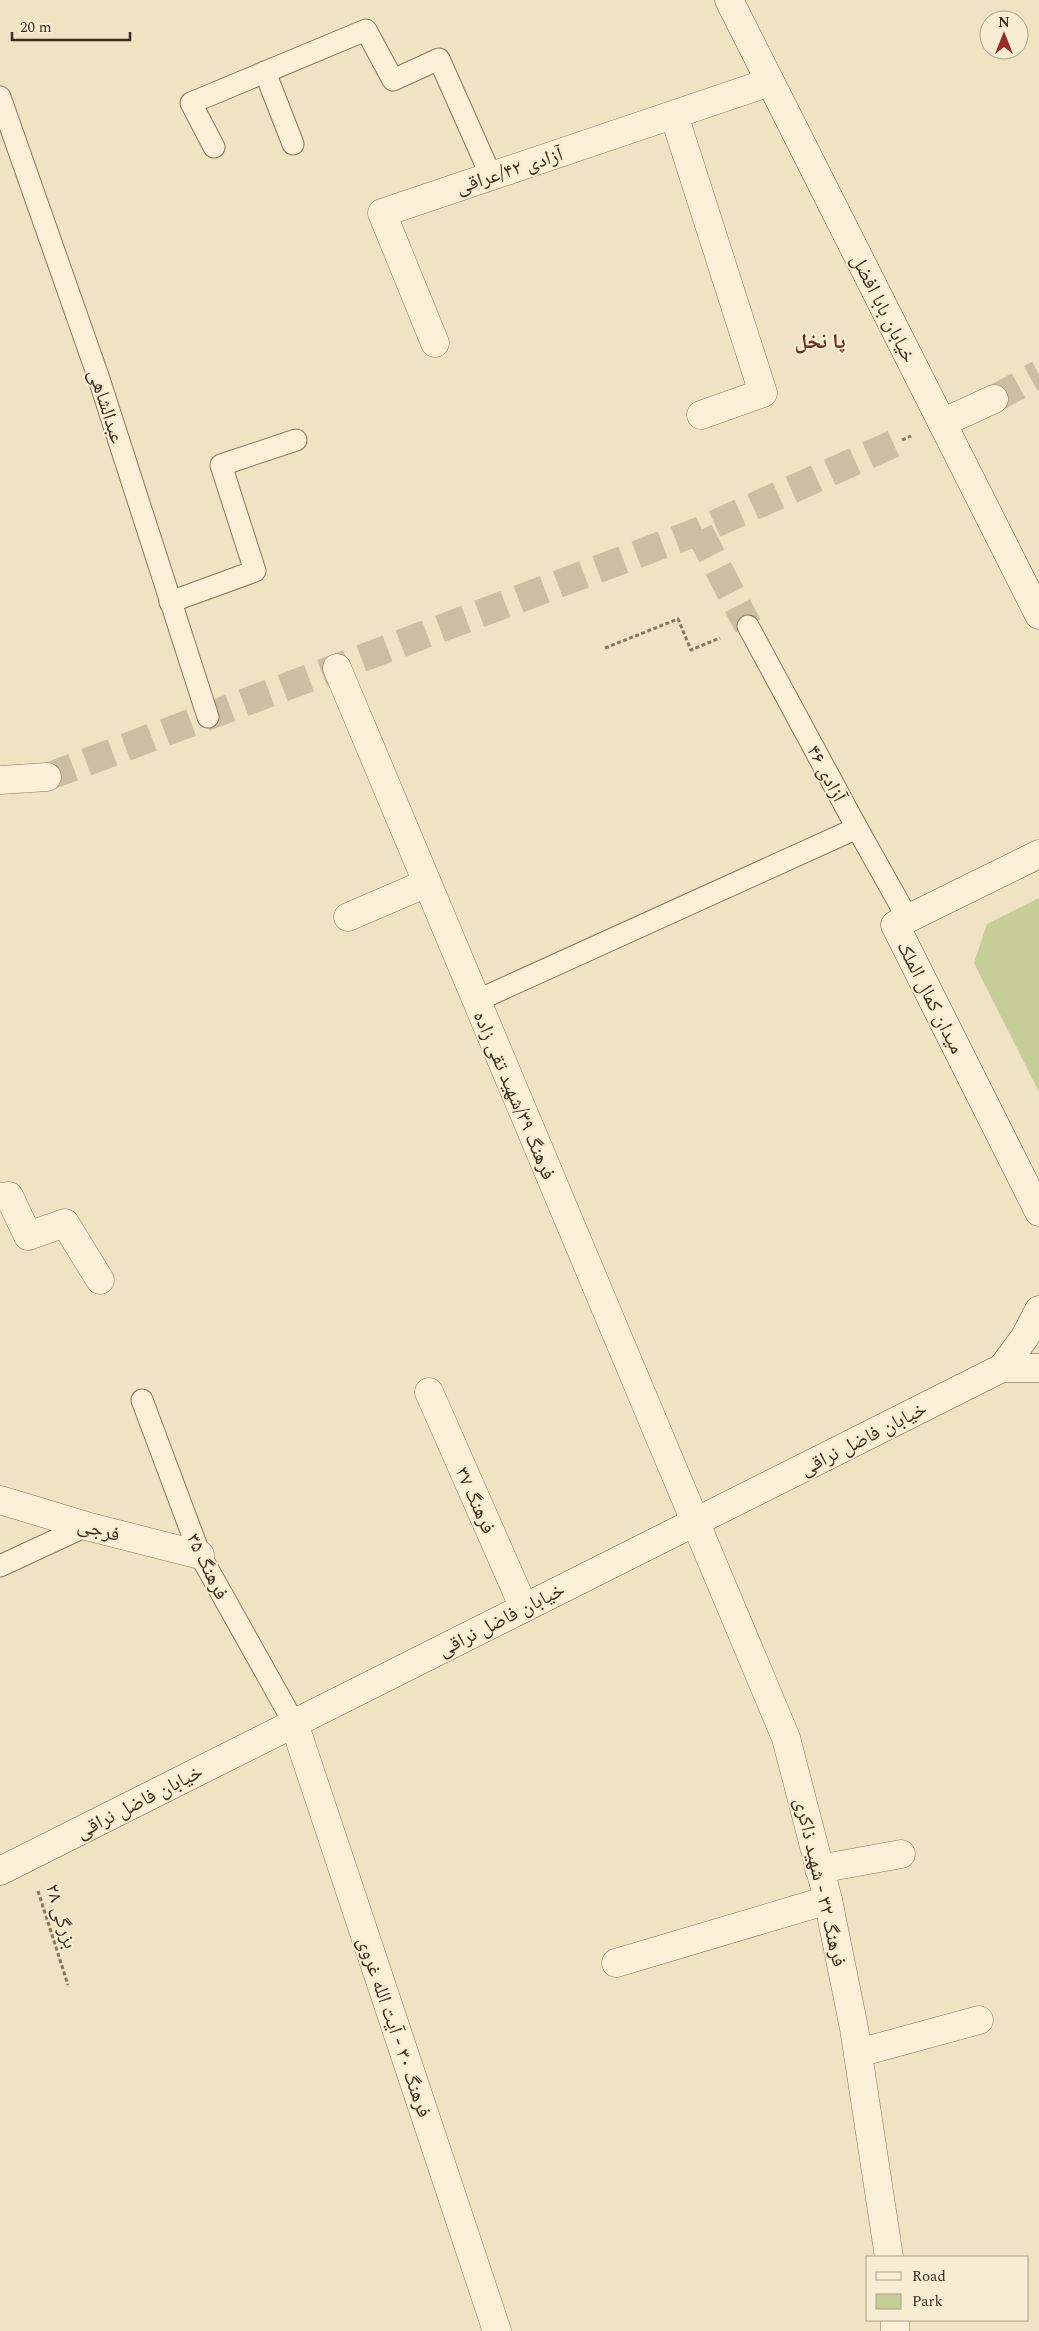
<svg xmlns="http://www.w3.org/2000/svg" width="1039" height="2331" viewBox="0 0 1039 2331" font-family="Spectral,'Noto Naskh Arabic',serif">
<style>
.green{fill:#c6cd97}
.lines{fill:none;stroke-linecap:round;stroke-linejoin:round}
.pedestrian-tunnel{stroke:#cbbea2;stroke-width:28;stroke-dasharray:28 14;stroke-linecap:butt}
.service-casing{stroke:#8a755a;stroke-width:23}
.pedestrian-casing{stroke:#8a755a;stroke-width:29}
.minor-casing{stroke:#8a755a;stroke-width:29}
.secondary-casing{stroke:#6c563d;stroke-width:29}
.path{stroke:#8a755a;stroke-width:3;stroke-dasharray:4 2.5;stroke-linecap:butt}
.service{stroke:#f9f0d7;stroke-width:21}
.pedestrian{stroke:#f9f0d7;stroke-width:28}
.minor{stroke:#f9f0d7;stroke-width:28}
.secondary{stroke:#f9f0d7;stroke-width:28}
.labels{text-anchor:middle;stroke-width:4;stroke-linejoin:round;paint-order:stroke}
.street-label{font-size:20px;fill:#3a2c1e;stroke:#f6edd3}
.neighbourhood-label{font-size:21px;font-weight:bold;fill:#672e1c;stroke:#f6edd3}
</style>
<rect width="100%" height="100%" fill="#efe3c3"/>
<path class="green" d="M1039,898V1092L974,963L987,924Z"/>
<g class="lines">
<g class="pedestrian-tunnel">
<path d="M994,399L1039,374"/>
<path d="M699,531L748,626"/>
<path d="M47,777L699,531L902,440"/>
</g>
<g class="service-casing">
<g id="service">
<path d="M265,72L293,144"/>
<path d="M0,97L98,376L208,717"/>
<path d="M214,147L191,103L366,30L393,80L439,59L491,176"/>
<path d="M170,602L255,571L221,465L296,440"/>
<path d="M748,626L857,828L908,919"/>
<path d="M476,1001L857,828"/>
<path d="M142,1400L200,1555L294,1723"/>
<path d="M0,1566L86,1526"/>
</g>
</g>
<g class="pedestrian-casing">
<path id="pedestrian" d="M942,423L994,399"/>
</g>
<g class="minor-casing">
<g id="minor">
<path d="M674,115L763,393L701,415"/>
<path d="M435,343L382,213L770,82"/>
<path d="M337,668L786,1738L828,1900L854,2028L889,2257"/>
<path d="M0,780L47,777"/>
<path d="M348,917L427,883"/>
<path d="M0,1197L9,1196L28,1236L65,1223L100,1280"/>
<path d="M429,1392L524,1608"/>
<path d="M0,1500L86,1526L200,1555"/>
<path d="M294,1723L497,2331"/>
<path d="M819,1869L901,1854"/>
<path d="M616,1963L828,1900"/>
<path d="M858,2053L979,2020"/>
<path d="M895,2320V2331"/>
</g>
</g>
<g class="secondary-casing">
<g id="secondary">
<path d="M729,0L1039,615"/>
<path d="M1039,854L895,925L1039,1212"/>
<path d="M1002,1368H1039"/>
<path d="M0,1871L1002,1368L1025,1337L1039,1310"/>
</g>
</g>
<g class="path">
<path d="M902,440L911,436"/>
<path d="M605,648L678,619L691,650L720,638"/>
<path d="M38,1891L68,1985"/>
</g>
<use href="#service" class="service"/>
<use href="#pedestrian" class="pedestrian"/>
<use href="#minor" class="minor"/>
<use href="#secondary" class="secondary"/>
</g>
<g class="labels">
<g class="street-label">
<text transform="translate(509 170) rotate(-18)" y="7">آزادی ۴۲/عراقی</text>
<text transform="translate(884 308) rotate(63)" y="7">خیابان بابا افضل</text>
<text transform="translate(107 406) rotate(72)" y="7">عبدالشاهی</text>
<text transform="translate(827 773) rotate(62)" y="7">آزادی ۴۶</text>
<text transform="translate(931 997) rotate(63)" y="7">میدان کمال الملک</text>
<text transform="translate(515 1095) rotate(67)" y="7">فرهنگ ۳۹/شهید تقی زاده</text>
<text transform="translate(863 1438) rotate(-27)" y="7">خیابان فاضل نراقی</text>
<text transform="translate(476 1500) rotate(66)" y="7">فرهنگ ۳۷</text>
<text transform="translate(99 1529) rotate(15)" y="7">فرجی</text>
<text transform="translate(208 1566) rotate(64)" y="7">فرهنگ ۳۵</text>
<text transform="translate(501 1619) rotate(-27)" y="7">خیابان فاضل نراقی</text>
<text transform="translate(139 1801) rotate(-27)" y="7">خیابان فاضل نراقی</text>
<text transform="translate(821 1882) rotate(77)" y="7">فرهنگ ۳۲ - شهید ذاکری</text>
<text transform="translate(62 1916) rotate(73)" y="7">بزرگی ۲۸</text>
<text transform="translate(395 2027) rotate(71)" y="7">فرهنگ ۳۰ - آیت الله غروی</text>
</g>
<g class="neighbourhood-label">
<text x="820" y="348">پا نخل</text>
</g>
</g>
<rect x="866" y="2256" width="162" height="65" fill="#f6edd3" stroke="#aba08b"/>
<rect x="876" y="2272" width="25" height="8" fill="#f9f0d7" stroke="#aba08b"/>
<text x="912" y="2281" font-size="15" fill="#3a2c1e">Road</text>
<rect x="876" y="2294" width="25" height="15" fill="#c6cd97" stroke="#aba08b"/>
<text x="912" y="2306" font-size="15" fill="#3a2c1e">Park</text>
<g transform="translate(1004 35)"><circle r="24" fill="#f6edd3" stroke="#aba08b"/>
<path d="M0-4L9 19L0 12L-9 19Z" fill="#9a2b28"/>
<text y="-8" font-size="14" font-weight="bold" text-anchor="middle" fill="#3a2c1e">N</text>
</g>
<path d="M12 32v8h118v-8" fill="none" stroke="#3a2c1e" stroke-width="2.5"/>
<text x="20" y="32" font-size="15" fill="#3a2c1e" stroke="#f6edd3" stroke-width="4" paint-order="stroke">20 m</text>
</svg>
